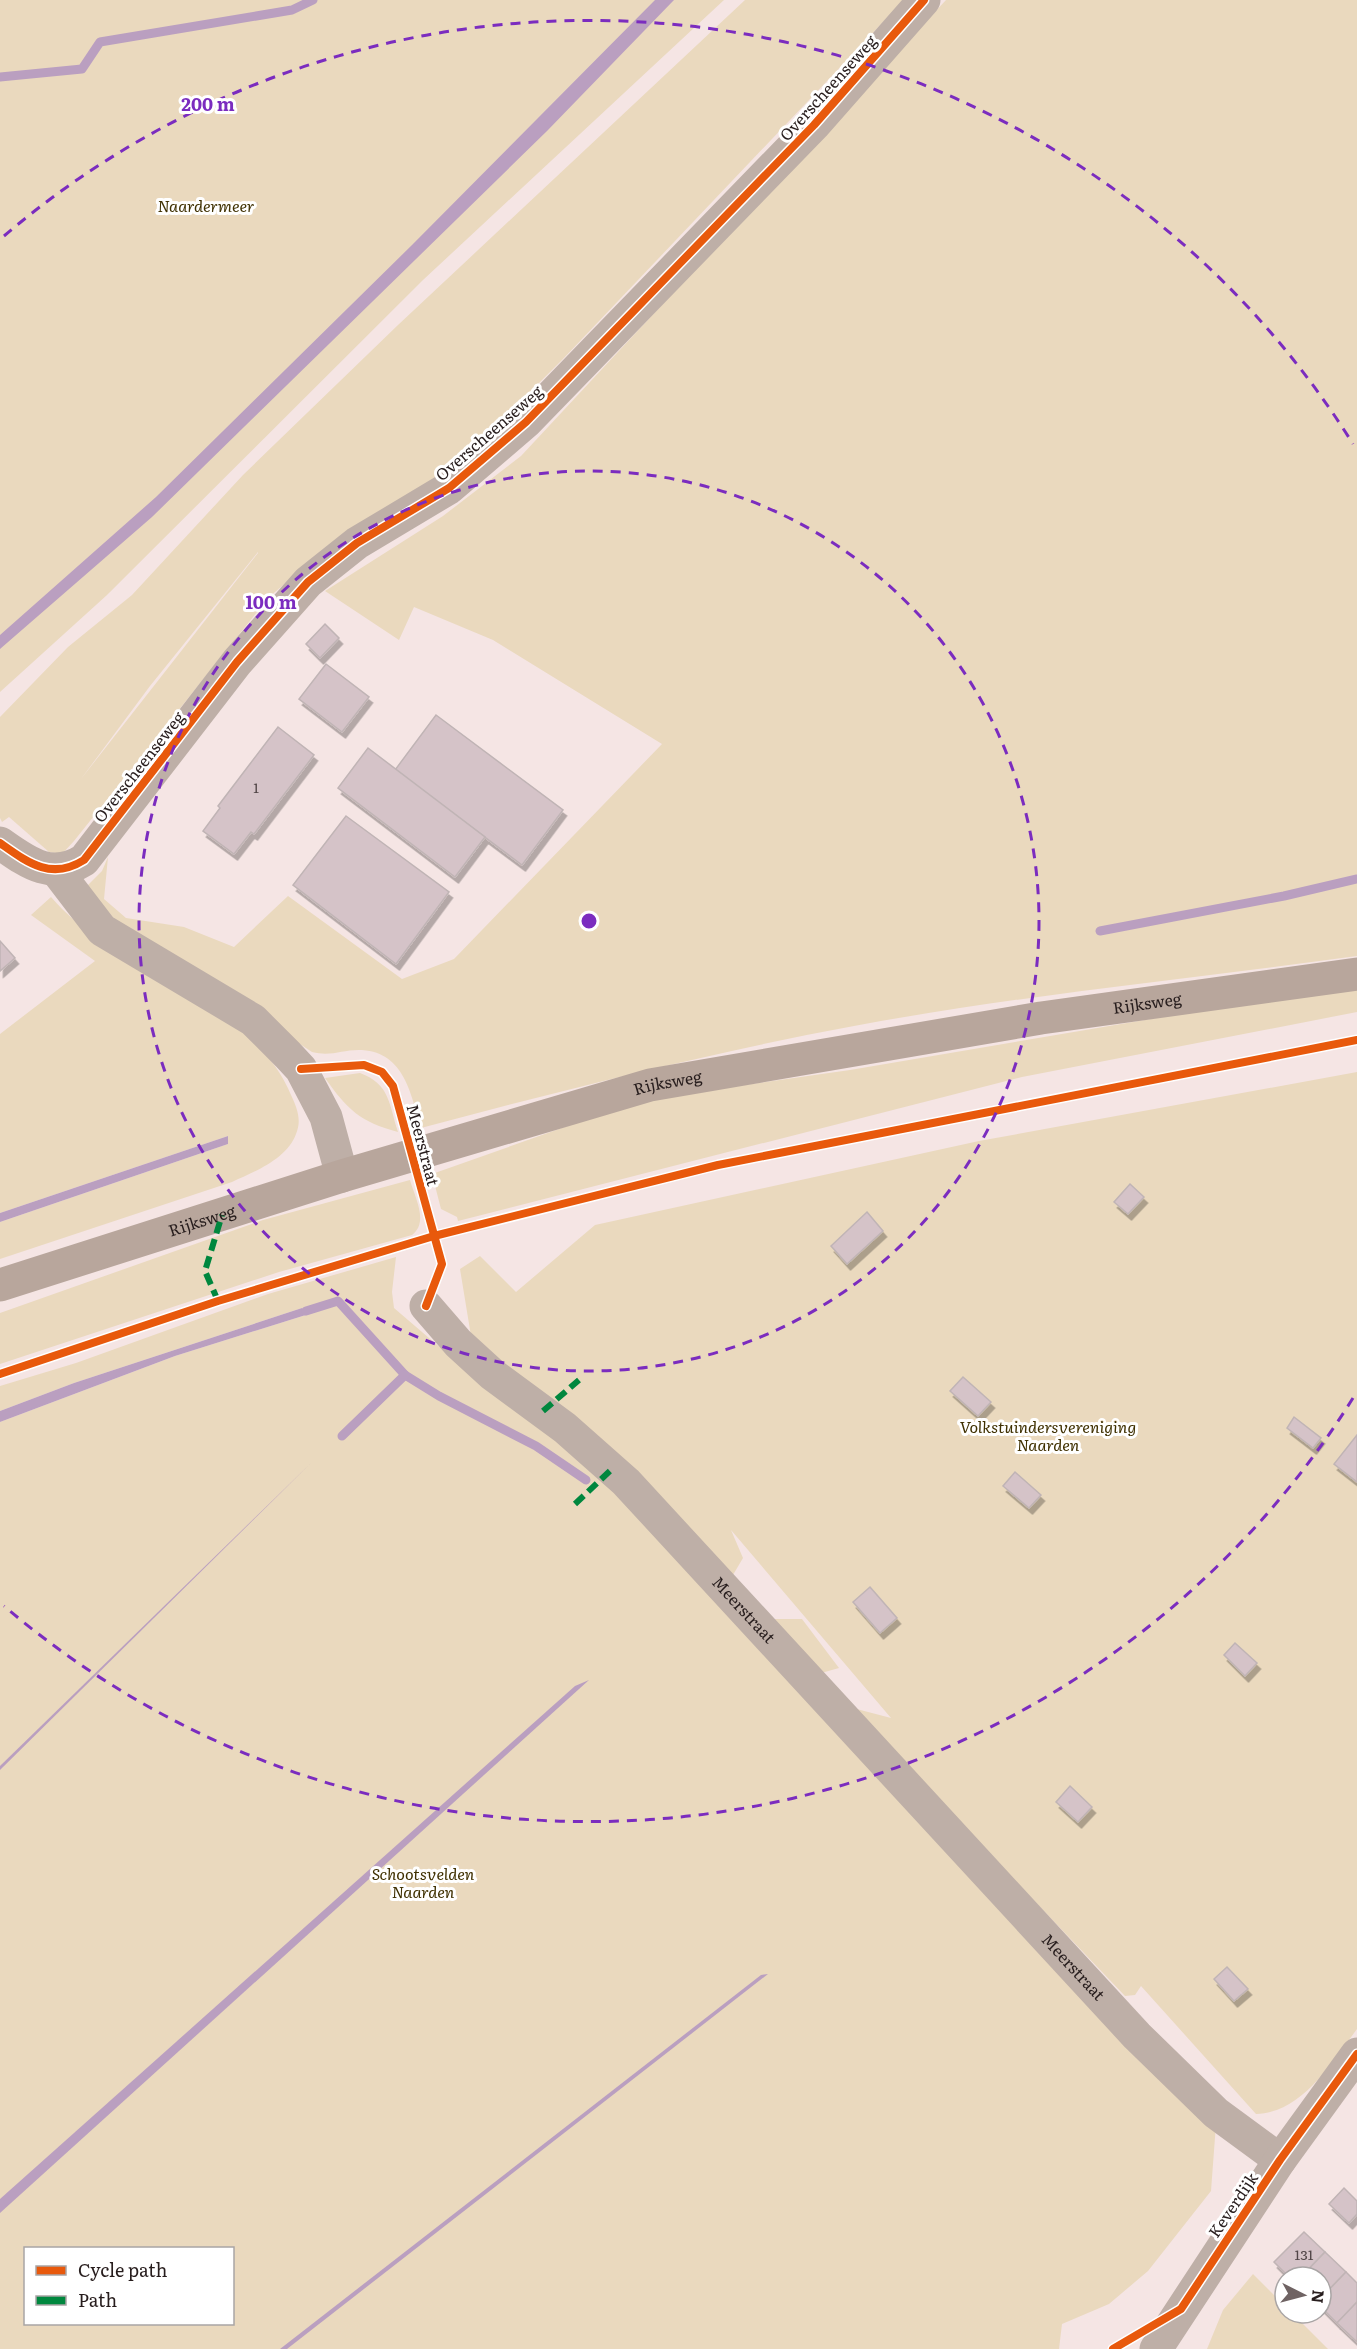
<svg xmlns="http://www.w3.org/2000/svg" width="1357" height="2349" viewBox="0 0 1357 2349" font-family="Literata,serif">
<style>
.green{fill:#ead9be;fill-rule:evenodd}
.water{fill:#ba9fc0}
.lines{fill:none;stroke-linecap:round;stroke-linejoin:round}
.stream{stroke:#ba9fc0;stroke-width:9}
.building{fill:#d5c3c8;stroke:#c0b4b5;stroke-width:1.5;filter:url(#shadow)}
.minor{stroke:#beafa7;stroke-width:33}
.major{stroke:#b8a69c;stroke-width:33}
.quiet{stroke:#00873e;stroke-width:6;stroke-dasharray:12 6;stroke-linecap:butt}
.cycleway-casing{stroke:#fff;stroke-width:11}
.cycleway{stroke:#e8590c;stroke-width:8}
.ring{fill:none;stroke:#7b2cbf;stroke-width:3;stroke-dasharray:10 8}
.labels{text-anchor:middle;stroke-width:6;stroke-linejoin:round;paint-order:stroke}
.number-label{font-size:14px;fill:#524648}
.street-label{font-size:16px;fill:#271d1d;stroke:#fff}
.park-label{font-size:16px;font-style:italic;fill:#3f3001;stroke:#fff}
.centre{fill:#7b2cbf;stroke:#fff;stroke-width:3}
.ring-label{font-size:18px;text-anchor:middle;font-weight:bold;fill:#7b2cbf;stroke:#fff;stroke-width:6;stroke-linejoin:round;paint-order:stroke}
</style>
<defs>
<filter id="shadow"><feDropShadow dx="3.5" dy="6" stdDeviation="0" flood-color="#0004"/></filter>
</defs>
<rect width="100%" height="100%" fill="#f5e5e4"/>
<g class="green">
<path d="M0,0H724L423,280L107,595L0,692Z"/>
<path d="M745,0H904L562,360L468,454L419,489L336,541L269,597L74,841L62,854L49,852L9,817L2,822L0,818V717L68,647L132,595L243,475L398,325ZM258,552V553L81,779L150,686Z"/>
<path d="M946,0H1357V956C1190,979 1020,995 854,1026C708,1053 564,1090 421,1128C411,1095 405,1053 362,1050C343,1049 332,1057 312,1052L109,918L85,888L102,871L108,857L104,899L126,918L184,927L234,947L288,896L402,979L454,959L662,744L493,640L414,607L399,640L325,591L443,516L521,456Z"/>
<path d="M51,897C58,905 66,913 74,920C141,975 256,1010 291,1095C297,1108 302,1120 296,1134C287,1159 254,1172 232,1182L0,1259V1222L228,1144V1136L0,1213V1034L95,961L31,915Z"/>
<path d="M1357,984V1012L1022,1077L458,1221L457,1217L441,1209L432,1174L576,1123L668,1096L850,1070Z"/>
<path d="M1357,1072V2029C1332,2062 1302,2113 1256,2114L1141,1986L1135,1995L1125,1996L849,1707L891,1718L731,1530L743,1558L730,1580L471,1336L460,1269L480,1256L516,1292L595,1225L979,1141Z"/>
<path d="M360,1073C390,1084 389,1104 398,1132C360,1122 347,1109 325,1078Z"/>
<path d="M410,1180C415,1198 429,1222 412,1235L279,1272L0,1364V1313L263,1220Z"/>
<path d="M396,1257L392,1292L394,1308L436,1344L580,1454L770,1619H802L839,1668L800,1679L1216,2124L1211,2191L1148,2271L1109,2304L1062,2324L1059,2349H0V1422L175,1356L309,1314L302,1308L74,1383L0,1411V1386L76,1363L268,1294ZM26,2248H232V2324H26Z"/>
<path d="M1253,2274L1285,2306V2313H1292L1328,2349H1207L1223,2310Z"/>
</g>
<g class="water">
<path d="M655,0H674L547,131L152,517L0,649V635L156,497L412,245Z"/>
<path d="M228,1136V1144L0,1222V1213Z"/>
<path d="M302,1308L309,1314L175,1356L0,1422V1411L74,1383Z"/>
<path d="M312,1462L0,1770V1766Z"/>
<path d="M589,1680L0,2213V2199L575,1686Z"/>
<path d="M768,1974L287,2349H280L761,1975Z"/>
</g>
<g class="lines">
<g class="stream">
<path d="M0,77L82,69L100,42L292,10L313,0"/>
<path d="M1100,931L1284,896L1357,879"/>
<path d="M306,1311L338,1301L405,1375L439,1396L536,1446L586,1480"/>
<path d="M342,1436L405,1375"/>
</g>
</g>
<g class="building">
<path d="M325,624L339,638L320,658L306,644Z"/>
<path d="M326,664L369,697L342,732L299,699Z"/>
<path d="M436,715L563,810L522,865L395,770Z"/>
<path d="M278,727L314,755L254,834L251,832L234,854L203,831L220,808L218,806Z"/>
<path d="M368,748L485,837L455,877L338,788Z"/>
<path d="M346,816L449,892L396,964L293,885Z"/>
<path d="M0,941L15,958L0,971Z"/>
<path d="M1130,1184L1144,1197L1128,1214L1114,1202Z"/>
<path d="M867,1212L883,1231L847,1264L831,1246Z"/>
<path d="M963,1377L991,1402L978,1416L950,1391Z"/>
<path d="M1294,1417L1321,1438L1313,1448L1287,1428Z"/>
<path d="M1357,1435V1482L1334,1464Z"/>
<path d="M1015,1472L1041,1495L1029,1508L1003,1486Z"/>
<path d="M870,1587L897,1618L880,1633L853,1602Z"/>
<path d="M1235,1643L1257,1663L1245,1676L1224,1655Z"/>
<path d="M1070,1786L1092,1807L1078,1822L1056,1802Z"/>
<path d="M1227,1967L1248,1989L1234,2001L1214,1979Z"/>
<path d="M1344,2188L1357,2201V2214L1349,2223L1329,2204Z"/>
<path d="M1304,2232L1325,2252L1301,2277H1289L1274,2262Z"/>
<path d="M1325,2252L1346,2272L1321,2298V2277H1301Z"/>
<path d="M1346,2272L1357,2283V2302L1337,2323L1321,2307V2298Z"/>
<path d="M1357,2302V2342L1337,2323Z"/>
</g>
<g class="lines">
<g class="minor">
<path d="M0,843C27,862 51,881 84,860L237,662L308,582L357,543L449,488L526,422L814,125L924,0"/>
<path d="M56,870L102,930L253,1020L288,1055L301,1069L326,1117L342,1176"/>
<path id="s1" d="M426,1306L458,1343L493,1375L565,1428L626,1482L1137,2036L1216,2113L1280,2160"/>
<path d="M1156,2349L1280,2160L1357,2054"/>
</g>
<path class="major" id="s2" d="M0,1285L342,1176L650,1085L1041,1018L1357,974"/>
<g class="quiet">
<path d="M218,1301L205,1271L222,1215"/>
<path d="M543,1411L579,1380"/>
<path d="M575,1504L612,1469"/>
</g>
<g class="cycleway-casing">
<g id="cycleway">
<path d="M0,843C27,862 51,881 84,860L237,662L308,582L357,543L449,488L526,422L814,125L924,0"/>
<path d="M301,1069L364,1065L382,1072L393,1086L442,1264L426,1306"/>
<path d="M0,1374L218,1301L434,1236L718,1165L1357,1040"/>
<path d="M1113,2349L1181,2309L1280,2160L1357,2054"/>
</g>
</g>
<use href="#cycleway" class="cycleway"/>
</g>
<g class="ring">
<circle cx="589" cy="921" r="450"/>
<path d="M1353 1398A901 901 0 0 1 4 1606M4 236A901 901 0 0 1 1353 444"/>
</g>
<g class="labels">
<g class="number-label">
<text x="256" y="793">1</text>
<text x="1304" y="2260">131</text>
</g>
<g class="street-label">
<text transform="translate(828 88) rotate(-48)" y="6">Overscheenseweg</text>
<text transform="translate(489 433) rotate(-41)" y="6">Overscheenseweg</text>
<text transform="translate(139 767) rotate(-52)" y="6">Overscheenseweg</text>
<text dy="6" stroke="none"><textPath href="#s2" startOffset="1184">Rijksweg</textPath></text>
<text dy="6" stroke="none"><textPath href="#s2" startOffset="698">Rijksweg</textPath></text>
<text transform="translate(423 1145) rotate(75)" y="6">Meerstraat</text>
<text dy="6" stroke="none"><textPath href="#s2" startOffset="212">Rijksweg</textPath></text>
<text dy="6" stroke="none"><textPath href="#s1" startOffset="441">Meerstraat</textPath></text>
<text dy="6" stroke="none"><textPath href="#s1" startOffset="927">Meerstraat</textPath></text>
<text transform="translate(1233 2205) rotate(-56)" y="6">Keverdijk</text>
</g>
<g class="park-label">
<text x="206" y="212">Naardermeer</text>
<text x="1048" y="1433">Volkstuindersvereniging<tspan x="1048" dy="18">Naarden</tspan></text>
<text x="423" y="1880">Schootsvelden<tspan x="423" dy="18">Naarden</tspan></text>
</g>
</g>
<circle cx="589" cy="921" r="9" class="centre"/>
<g class="ring-label">
<text x="208" y="111">200 m</text>
<text x="271" y="609">100 m</text>
</g>
<rect x="24" y="2247" width="210" height="78" fill="#ffffff" stroke="#a9a5a5" stroke-width="1.5"/>
<rect x="36" y="2266" width="30" height="9" fill="#e8590c" stroke="#a9a5a5" stroke-width="1.5"/>
<text x="78" y="2277" font-size="18" fill="#271d1d">Cycle path</text>
<rect x="36" y="2296" width="30" height="9" fill="#00873e" stroke="#a9a5a5" stroke-width="1.5"/>
<text x="78" y="2307" font-size="18" fill="#271d1d">Path</text>
<g transform="translate(1303 2295) rotate(96)"><circle r="28" fill="#ffffff" stroke="#a9a5a5" stroke-width="1.5"/>
<path d="M0-4.5L10 22L0 15L-10 22Z" fill="#6f6363"/>
<text y="-9" font-size="16" font-weight="bold" text-anchor="middle" fill="#271d1d">N</text>
</g>
</svg>
